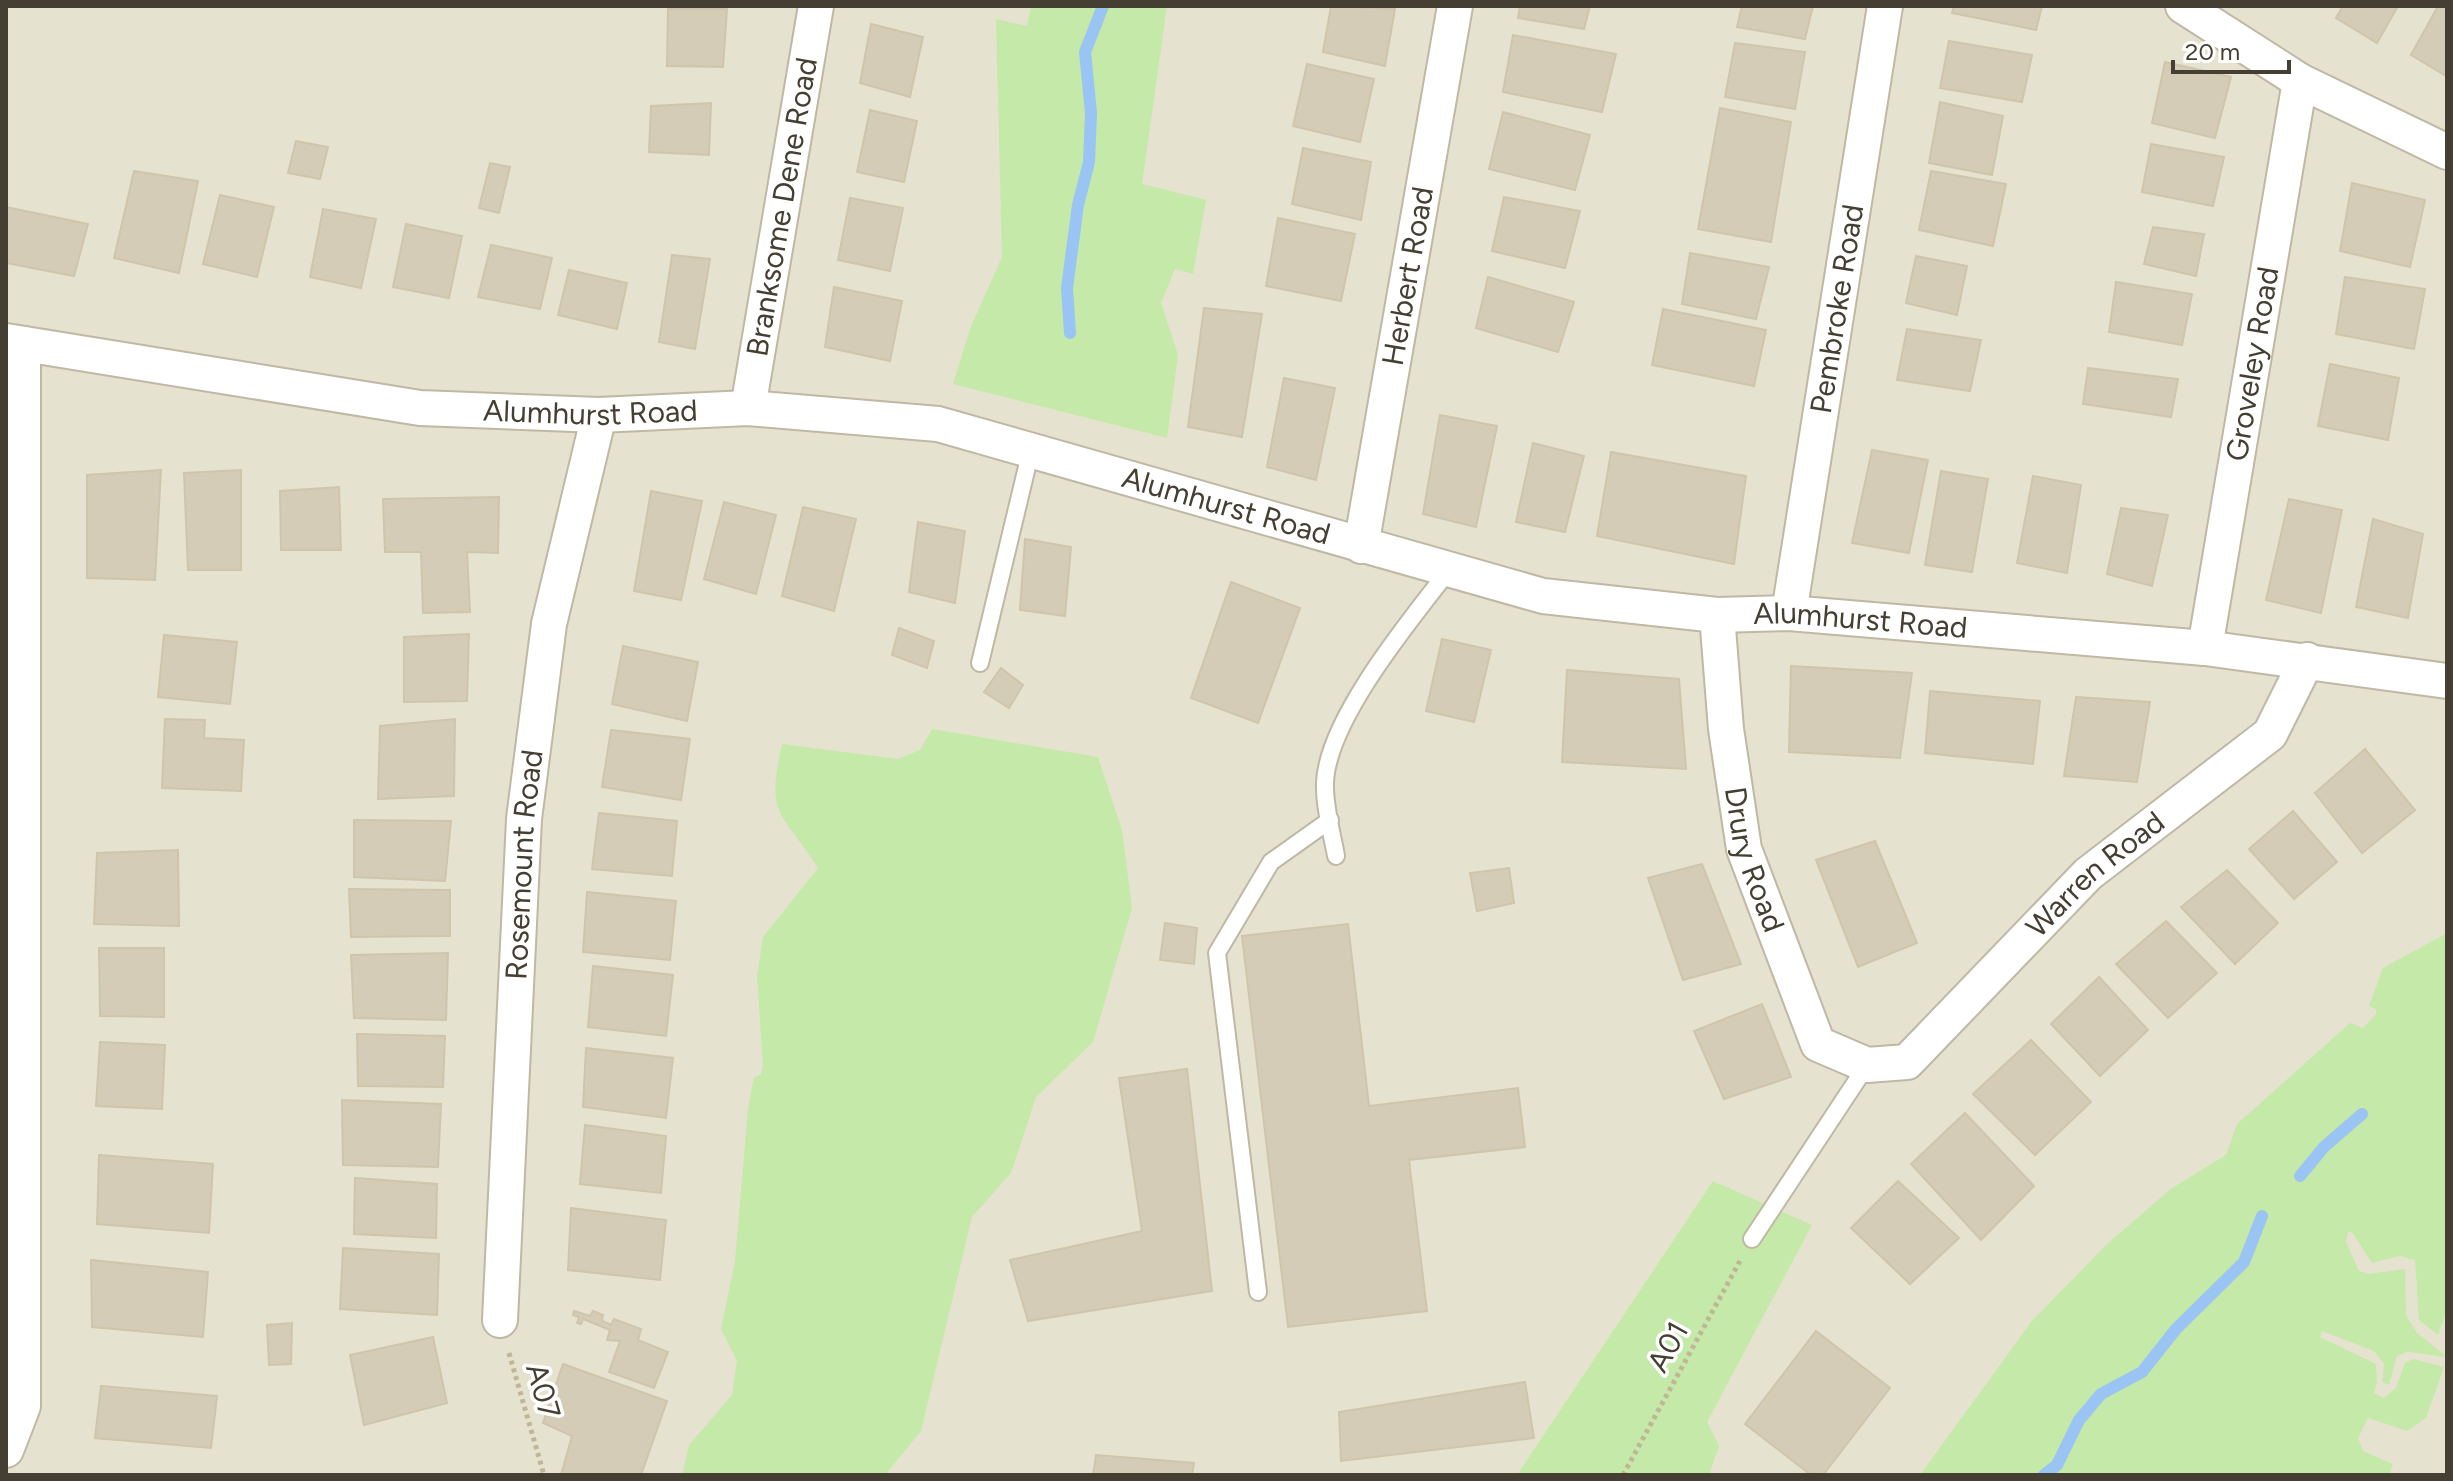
<svg xmlns="http://www.w3.org/2000/svg" width="2453" height="1481" viewBox="0 0 2453 1481" font-family="Figtree,sans-serif">
<style>
.residential{fill:#e6e2d0}
.green{fill:#c4e9a8}
.lines{fill:none;stroke-linecap:round;stroke-linejoin:round}
.stream{stroke:#9ac4f3;stroke-width:12}
.building{fill:#d4ccb7;stroke:#cfc5aa;stroke-width:2}
.lane-casing{stroke:#beb8a4;stroke-width:20}
.street-casing{stroke:#beb8a4;stroke-width:38}
.path{stroke:#c0b695;stroke-width:5;stroke-dasharray:4 4;stroke-linecap:butt}
.lane{stroke:#fff;stroke-width:16}
.street{stroke:#fff;stroke-width:34}
.labels{text-anchor:middle;stroke-width:7;stroke-linejoin:round;paint-order:stroke}
.street-label{font-size:30px;fill:#443f32;stroke:#fff}
</style>
<rect width="100%" height="100%" fill="#f2efe2"/>
<rect class="residential" x="6" y="6" width="2441" height="1469"/>
<g class="green">
<path d="M1031,6H1167L1142,184L1206,200L1193,274L1175,269L1161,303L1178,355L1167,438L953,384L970,329L1002,257L996,19L1027,26Z"/>
<path d="M932,729L1098,757L1122,830L1132,908L1093,1042L1036,1097L1011,1173L972,1217L921,1431L885,1475H682L689,1445L732,1395L737,1361L721,1329L735,1261L748,1109L754,1077L761,1075L763,1065L757,976L763,937L818,868C782,811 765,818 782,744L898,759L920,750Z"/>
<path d="M2447,933V1309L2438,1335L2419,1320L2415,1260L2400,1256L2372,1263L2352,1232H2348L2346,1242L2359,1271L2368,1274L2405,1269L2406,1315L2417,1333L2447,1357L2408,1352L2397,1356L2389,1385L2382,1382L2384,1364L2374,1351L2322,1331L2320,1337L2376,1364L2377,1383L2374,1393L2384,1398L2396,1388L2405,1363L2413,1359L2444,1367L2426,1418L2407,1431L2368,1418L2358,1438L2363,1451L2393,1464L2389,1475H1920L2032,1321L2108,1243L2172,1188L2226,1155L2237,1124L2350,1023L2363,1028L2376,1014V1009L2369,1006L2383,968Z"/>
<path d="M1713,1181L1812,1225L1707,1422L1719,1446L1709,1475H1517Z"/>
</g>
<g class="lines">
<g class="stream">
<path d="M1070,333L1067,288L1078,205L1089,162L1091,113L1085,52L1103,6"/>
<path d="M2300,1176L2324,1147L2362,1114"/>
<path d="M2044,1475L2057,1465L2079,1420L2101,1394L2142,1372L2176,1329L2244,1262L2262,1216"/>
</g>
</g>
<g class="building">
<path d="M1331,6L1395,9L1385,66L1323,52Z"/>
<path d="M1520,6H1590L1584,29L1518,18Z"/>
<path d="M1742,6H1813L1805,39L1737,27Z"/>
<path d="M1954,6H2042L2036,30L1952,13Z"/>
<path d="M2343,6H2398L2377,43L2336,18Z"/>
<path d="M2438,6H2447L2446,76L2411,55Z"/>
<path d="M668,9H727L723,67L667,66Z"/>
<path d="M871,24L923,37L910,97L860,83Z"/>
<path d="M1513,35L1616,54L1602,112L1503,92Z"/>
<path d="M1949,41L2032,55L2022,102L1940,88Z"/>
<path d="M1735,43L1805,52L1795,109L1725,97Z"/>
<path d="M2165,62L2231,77L2215,138L2152,123Z"/>
<path d="M1307,64L1374,79L1360,142L1293,126Z"/>
<path d="M1940,102L2003,116L1992,175L1929,163Z"/>
<path d="M711,103L709,155L649,152L651,106Z"/>
<path d="M1720,108L1791,122L1771,242L1698,229Z"/>
<path d="M870,110L917,121L904,182L857,172Z"/>
<path d="M1503,112L1590,135L1575,190L1489,169Z"/>
<path d="M296,141L328,147L320,179L288,173Z"/>
<path d="M2151,144L2224,157L2213,206L2142,192Z"/>
<path d="M1303,148L1371,162L1361,220L1292,204Z"/>
<path d="M490,163L510,167L499,213L479,208Z"/>
<path d="M134,171L198,181L179,273L114,258Z"/>
<path d="M1931,171L2006,184L1993,246L1919,230Z"/>
<path d="M2352,183L2425,200L2410,267L2340,251Z"/>
<path d="M220,195L274,207L257,277L203,264Z"/>
<path d="M1504,197L1580,211L1565,268L1492,251Z"/>
<path d="M850,198L903,208L890,271L838,260Z"/>
<path d="M6,207L88,224L74,276L6,263Z"/>
<path d="M323,209L376,219L361,288L310,277Z"/>
<path d="M1278,218L1355,234L1341,301L1266,286Z"/>
<path d="M406,224L462,236L449,298L393,287Z"/>
<path d="M2153,227L2204,234L2196,276L2144,264Z"/>
<path d="M491,245L552,258L540,309L478,297Z"/>
<path d="M1690,253L1769,267L1756,319L1682,304Z"/>
<path d="M672,255L710,259L695,349L659,342Z"/>
<path d="M1916,256L1967,266L1957,315L1906,303Z"/>
<path d="M569,270L627,283L617,329L558,315Z"/>
<path d="M1488,277L1574,302L1558,352L1476,328Z"/>
<path d="M2345,277L2425,289L2414,349L2336,334Z"/>
<path d="M2116,282L2192,294L2182,345L2109,332Z"/>
<path d="M834,287L902,301L890,361L825,347Z"/>
<path d="M1204,308L1262,314L1242,437L1188,427Z"/>
<path d="M1663,309L1766,330L1754,386L1652,365Z"/>
<path d="M1907,329L1981,340L1970,391L1897,380Z"/>
<path d="M2330,364L2399,378L2388,440L2318,426Z"/>
<path d="M2088,368L2178,379L2171,417L2083,404Z"/>
<path d="M1284,378L1335,388L1316,480L1267,467Z"/>
<path d="M1440,415L1497,426L1476,527L1423,514Z"/>
<path d="M1533,443L1584,456L1565,532L1516,522Z"/>
<path d="M1872,450L1928,460L1909,553L1852,543Z"/>
<path d="M1611,452L1746,476L1734,564L1597,536Z"/>
<path d="M161,470L155,580L87,578V475Z"/>
<path d="M241,470V570H188L184,473Z"/>
<path d="M1941,471L1988,479L1972,572L1925,565Z"/>
<path d="M2033,476L2081,485L2067,573L2017,563Z"/>
<path d="M339,487L341,550H281L280,491Z"/>
<path d="M651,491L702,501L681,600L634,591Z"/>
<path d="M499,497L498,553L467,552L470,612L423,613L421,552H385L383,499Z"/>
<path d="M2289,499L2342,510L2321,613L2266,600Z"/>
<path d="M724,502L776,515L756,594L704,579Z"/>
<path d="M803,507L856,519L834,611L782,596Z"/>
<path d="M2121,508L2168,515L2152,586L2107,574Z"/>
<path d="M2373,519L2423,534L2408,618L2356,607Z"/>
<path d="M918,522L965,531L955,603L909,592Z"/>
<path d="M1025,539L1071,547L1065,616L1020,610Z"/>
<path d="M1231,582L1300,608L1258,723L1191,698Z"/>
<path d="M899,628L934,641L927,668L892,655Z"/>
<path d="M469,634L467,701L404,702V637Z"/>
<path d="M164,635L237,642L230,704L158,697Z"/>
<path d="M1442,639L1491,650L1474,722L1426,711Z"/>
<path d="M623,646L698,662L687,721L612,704Z"/>
<path d="M1791,666L1912,673L1900,758L1789,752Z"/>
<path d="M1001,668L1023,685L1009,708L984,692Z"/>
<path d="M1567,670L1679,679L1686,769L1562,762Z"/>
<path d="M1930,691L2040,701L2033,764L1925,753Z"/>
<path d="M2076,697L2150,702L2137,782L2064,776Z"/>
<path d="M165,719L205,720L204,738L244,740L241,791L162,788Z"/>
<path d="M455,719L454,796L378,799L380,726Z"/>
<path d="M611,730L690,739L681,800L602,787Z"/>
<path d="M2365,749L2415,810L2362,853L2315,793Z"/>
<path d="M2293,811L2337,862L2294,899L2249,849Z"/>
<path d="M599,813L677,821L672,876L592,869Z"/>
<path d="M354,820L451,821L445,881L354,877Z"/>
<path d="M1875,841L1917,943L1858,967L1816,860Z"/>
<path d="M178,850L179,926L94,924L97,853Z"/>
<path d="M1702,864L1741,964L1683,980L1648,878Z"/>
<path d="M1509,868L1514,903L1477,911L1470,873Z"/>
<path d="M2227,870L2278,923L2235,964L2181,907Z"/>
<path d="M349,889L450,890V936L351,937Z"/>
<path d="M587,892L676,901L670,960L583,952Z"/>
<path d="M2166,921L2217,973L2168,1018L2116,964Z"/>
<path d="M1165,923L1197,928L1194,964L1160,960Z"/>
<path d="M1348,924L1369,1106L1518,1088L1525,1147L1409,1160L1427,1311L1288,1327L1242,936Z"/>
<path d="M99,948H164V1017L100,1016Z"/>
<path d="M448,953L446,1020L354,1018L351,955Z"/>
<path d="M593,966L673,975L666,1036L588,1027Z"/>
<path d="M2099,977L2148,1030L2100,1076L2051,1024Z"/>
<path d="M1762,1004L1791,1077L1724,1099L1694,1031Z"/>
<path d="M357,1034L445,1036L443,1087L358,1086Z"/>
<path d="M2031,1040L2091,1102L2035,1155L1973,1094Z"/>
<path d="M100,1042L165,1045L162,1109L96,1106Z"/>
<path d="M586,1048L673,1058L666,1118L583,1107Z"/>
<path d="M1187,1069L1212,1291L1028,1321L1010,1260L1142,1231L1119,1078Z"/>
<path d="M342,1100L441,1104L438,1167L343,1165Z"/>
<path d="M1965,1113L2034,1186L1981,1240L1911,1164Z"/>
<path d="M585,1125L666,1136L661,1193L580,1184Z"/>
<path d="M99,1155L213,1164L209,1233L97,1224Z"/>
<path d="M355,1178L437,1184L436,1238L354,1234Z"/>
<path d="M1898,1181L1959,1238L1910,1284L1851,1228Z"/>
<path d="M571,1208L666,1220L660,1280L568,1270Z"/>
<path d="M343,1248L439,1254L437,1315L340,1309Z"/>
<path d="M91,1260L208,1272L203,1337L92,1327Z"/>
<path d="M574,1311L590,1316L593,1311L603,1315L602,1321L611,1325L614,1319L641,1329L638,1340L668,1352L654,1388L609,1372L620,1341L607,1340L610,1330L583,1319L581,1324L577,1323L579,1317L573,1315Z"/>
<path d="M292,1323L291,1364L269,1365L267,1325Z"/>
<path d="M1816,1331L1890,1388L1823,1475H1811L1745,1424Z"/>
<path d="M433,1337L447,1403L364,1425L350,1355Z"/>
<path d="M563,1364L667,1401L641,1475H561L572,1436L543,1423Z"/>
<path d="M1525,1382L1534,1438L1341,1461L1339,1412Z"/>
<path d="M101,1386L217,1396L211,1448L95,1438Z"/>
<path d="M1096,1455L1194,1463L1192,1475H1093Z"/>
</g>
<g class="lines">
<g class="lane-casing">
<g id="lane">
<path d="M980,663L1031,450"/>
<path d="M1336,856C1332,833 1324,806 1325,783C1327,720 1411,619 1449,570"/>
<path d="M1752,1239L1867,1065"/>
<path d="M1258,1292L1217,953L1271,862L1330,820"/>
</g>
</g>
<g class="street-casing">
<g id="street">
<path d="M2183,6L2300,81L2447,152"/>
<path id="s1" d="M6,341L420,408L599,415L748,408L938,424L1543,596L1717,615L1789,613L2205,648L2447,681"/>
<path id="s2" d="M748,408L816,6"/>
<path id="s3" d="M1361,546L1455,6"/>
<path id="s4" d="M1789,613L1885,6"/>
<path id="s5" d="M1717,615L1726,729L1744,849L1818,1044L1867,1065L1907,1062L2088,874L2270,734L2307,660"/>
<path id="s6" d="M2205,648L2300,81"/>
<path id="s7" d="M500,1320L524,819L549,624L599,415"/>
<path d="M6,1450L23,1406V344"/>
</g>
</g>
<g class="path">
<path d="M509,1353L544,1475"/>
<path d="M1623,1475L1740,1261"/>
</g>
<use href="#lane" class="lane"/>
<use href="#street" class="street"/>
</g>
<g class="labels">
<g class="street-label">
<text dy="10" stroke="none"><textPath href="#s2" startOffset="204">Branksome Dene Road</textPath></text>
<text dy="10" stroke="none"><textPath href="#s3" startOffset="274">Herbert Road</textPath></text>
<text dy="10" stroke="none"><textPath href="#s4" startOffset="308">Pembroke Road</textPath></text>
<text dy="10" stroke="none"><textPath href="#s6" startOffset="288">Groveley Road</textPath></text>
<text dy="10" stroke="none"><textPath href="#s1" startOffset="590">Alumhurst Road</textPath></text>
<text dy="10" stroke="none"><textPath href="#s1" startOffset="1238">Alumhurst Road</textPath></text>
<text dy="10" stroke="none"><textPath href="#s1" startOffset="1886">Alumhurst Road</textPath></text>
<text dy="10" stroke="none"><textPath href="#s5" startOffset="248">Drury Road</textPath></text>
<text dy="10" stroke="none"><textPath href="#s7" startOffset="456">Rosemount Road</textPath></text>
<text dy="10" stroke="none"><textPath href="#s5" startOffset="804">Warren Road</textPath></text>
<text transform="translate(1668 1347) rotate(-61)" y="10">A01</text>
<text transform="translate(543 1391) rotate(74)" y="10">A07</text>
</g>
</g>
<rect width="2453" height="1481" fill="none" stroke="#443f32" stroke-width="16"/>
<path d="M2173 60v12h116v-12" fill="none" stroke="#443f32" stroke-width="4"/>
<text x="2185" y="60" font-size="24" fill="#443f32" stroke="#ffffff" stroke-width="6" paint-order="stroke">20 m</text>
</svg>
